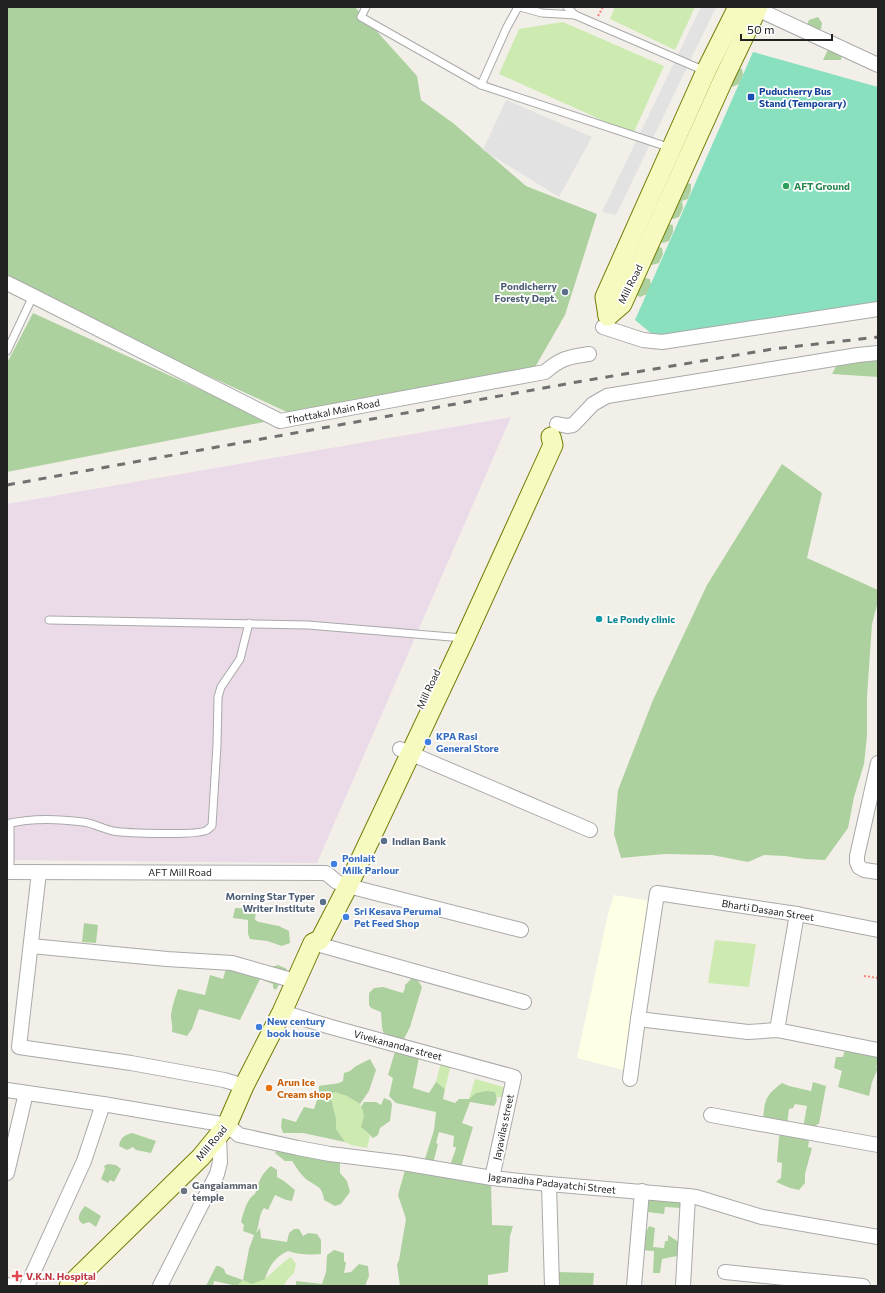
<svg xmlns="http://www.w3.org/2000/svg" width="885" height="1293" viewBox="0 0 885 1293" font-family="Commissioner,sans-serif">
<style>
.industrial{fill:#ebdbe8}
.education{fill:#ffffe5}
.grass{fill:#cdebb0}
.forest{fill:#add19e}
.pitch{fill:#88e0be}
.parking{fill:#e2e2e2}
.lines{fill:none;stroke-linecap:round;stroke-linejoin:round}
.service-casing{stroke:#a9a9a9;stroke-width:9}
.minor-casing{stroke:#a9a9a9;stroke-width:16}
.secondary-casing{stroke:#707d05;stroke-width:21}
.path{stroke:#fa8072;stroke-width:2;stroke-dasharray:2 2;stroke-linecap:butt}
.service{stroke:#fff;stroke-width:7}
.minor{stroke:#fff;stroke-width:14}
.secondary{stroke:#f7fabf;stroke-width:19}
.rail{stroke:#707070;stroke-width:3;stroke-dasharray:8 8;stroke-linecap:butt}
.transit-dot{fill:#1a4fb4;stroke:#fff;stroke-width:1.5}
.leisure-dot{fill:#2e9e5b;stroke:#fff;stroke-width:1.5}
.service-dot{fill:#5c6f8a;stroke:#fff;stroke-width:1.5}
.culture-dot{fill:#0f9aa8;stroke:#fff;stroke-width:1.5}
.shop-dot{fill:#3f7fe0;stroke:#fff;stroke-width:1.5}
.food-dot{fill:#e8710a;stroke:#fff;stroke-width:1.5}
.worship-dot{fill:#6b7280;stroke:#fff;stroke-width:1.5}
.health-dot{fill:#e0444e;stroke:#fff;stroke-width:1.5}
.labels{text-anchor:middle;stroke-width:3.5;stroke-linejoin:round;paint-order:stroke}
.transit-label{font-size:10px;font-weight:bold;fill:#164399;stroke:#fff;text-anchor:start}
.leisure-label{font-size:10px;font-weight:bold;fill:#27864d;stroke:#fff;text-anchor:start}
.street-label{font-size:10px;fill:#222;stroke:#fff}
.service-label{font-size:10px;font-weight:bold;fill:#4e5e75;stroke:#fff;text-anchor:end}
.culture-label{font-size:10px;font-weight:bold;fill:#0d838f;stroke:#fff;text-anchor:start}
.shop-label{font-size:10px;font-weight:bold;fill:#366cbe;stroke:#fff;text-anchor:start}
.food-label{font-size:10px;font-weight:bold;fill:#c56008;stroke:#fff;text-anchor:start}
.worship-label{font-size:10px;font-weight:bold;fill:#5b616d;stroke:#fff;text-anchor:start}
.health-label{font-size:10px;font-weight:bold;fill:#be3a42;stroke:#fff;text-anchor:start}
</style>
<rect width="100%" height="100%" fill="#f2efe9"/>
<path class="industrial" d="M511,417L317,863L7,860V504Z"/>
<path class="education" d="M614,895L656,902L631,1072L577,1058L608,914Z"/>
<g class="grass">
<path d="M615,7H695L675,50L610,19Z"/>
<path d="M563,22L664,66L633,134L499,74L519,29Z"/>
<path d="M715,940L756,944L749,987L708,983Z"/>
<path d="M442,1058L452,1060L445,1089L436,1082Z"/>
<path d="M475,1079L507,1088L505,1097H497L495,1092L469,1099Z"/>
<path d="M334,1092L347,1096L360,1104L364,1113V1119L362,1122L364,1130L367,1132L370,1136L367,1148L351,1145L345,1142L336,1129V1118L331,1099Z"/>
<path d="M291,1257L296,1264L294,1273L287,1280L284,1286H237L243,1280L265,1279L285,1261Z"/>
</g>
<g class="forest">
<path d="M7,7H355L417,76L421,100L453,123L526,186L597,214L565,315L534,369L289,413L7,283Z"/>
<path d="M818,17L822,23L821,29L816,32L806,28L809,20Z"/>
<path d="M830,45L842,51L841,60H823Z"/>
<path d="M732,67L742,69L743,75L739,84L732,87L725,83Z"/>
<path d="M681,181L691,184V190L688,199L682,201L683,208L679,217L673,219L665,216Z"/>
<path d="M663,223L673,225V232L669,241L663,243L656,240Z"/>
<path d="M653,245L662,248L663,254L659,263L652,265L645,262Z"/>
<path d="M640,277L650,279L651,286L647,294L640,297L633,293Z"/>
<path d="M33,313L269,421L7,472V363Z"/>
<path d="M878,356V377L832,374L839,360Z"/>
<path d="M782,464L822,493L807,558L878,590V601L872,624L867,697V736L864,764L854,797L848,828L825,860L805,859L785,856L764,855L748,862L712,855L665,854L621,858L614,834L618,790L653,700L707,585Z"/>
<path d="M235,908L256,909L255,920L259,922L279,926L289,931L290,943L282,946L267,941L250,939L248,934V920L233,918Z"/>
<path d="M84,923L98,925L96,943L82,942Z"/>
<path d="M227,965L268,968L278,965L287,969L276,990L273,988V984L260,979L240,1020L199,1009L192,1029L187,1036L172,1032C173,1025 171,1021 171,1015C172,1006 175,998 178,989L205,995L210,975L223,979Z"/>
<path d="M411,979C417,979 419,981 422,987L410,1027L402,1043C379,1033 383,1035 381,1012L371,1008L369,1005V993L374,988L383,987L403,993L405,988V985Z"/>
<path d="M396,1048L420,1053L413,1088L429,1093L436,1082L445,1089L443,1099L455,1103L459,1099H469L476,1093L486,1091L495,1092C497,1098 498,1101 494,1106L470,1102L462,1123L473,1127L461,1167L451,1165C451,1159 455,1154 456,1147H453L454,1136L439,1132L436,1143L438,1144L433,1164L424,1162L434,1130L436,1112L396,1103L389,1096L393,1078L388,1075Z"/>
<path d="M845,1048L878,1050V1063L876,1067L878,1068L872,1082L869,1096L838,1087L842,1071L834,1068L836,1057H843Z"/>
<path d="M370,1059L376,1070L369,1091L360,1104L347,1096L334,1092L331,1099L336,1118V1129L345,1142L303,1133H283L281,1127L282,1118L296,1122L304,1107L314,1109L319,1094V1086C327,1084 338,1085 343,1081L344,1073L350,1071L356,1066Z"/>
<path d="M813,1082L826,1086L819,1124H817L815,1130L803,1128L807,1106L795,1104L793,1108L789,1109L787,1125L763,1120C765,1099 765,1096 782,1083L789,1086L811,1091Z"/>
<path d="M384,1098L391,1101L392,1105L390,1121L380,1128L378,1135L373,1138L367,1132L361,1127C363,1118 366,1116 361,1107L364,1102H376L381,1105Z"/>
<path d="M782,1130L803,1135L809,1141L808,1147L812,1148L805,1174V1183L799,1190L790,1188L776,1182L781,1178L782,1163L777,1162L779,1137Z"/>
<path d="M132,1133L156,1141L151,1153L136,1150L133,1147L127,1150L119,1146C120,1138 124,1135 132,1133Z"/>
<path d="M278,1147L340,1159V1173L347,1181L350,1192L341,1204L335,1206L324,1200C322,1185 316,1187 306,1179C301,1175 296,1167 292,1161H285L275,1153Z"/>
<path d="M108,1164L116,1165L121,1169L114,1182L110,1180L108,1183L101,1179L105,1169L104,1166Z"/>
<path d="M271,1166L277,1170V1177L284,1181L295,1190L292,1201L286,1200L275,1195L268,1210L264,1208C258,1216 260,1224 256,1233L260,1228L261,1238L287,1242L289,1233L294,1229H299L303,1236L308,1233L317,1234L321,1240V1254C309,1255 300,1255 288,1251C276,1256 269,1266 265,1279L252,1284L243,1280L237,1286L214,1281L213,1286H202H206L216,1266H219L224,1269L226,1274L243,1280L249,1249L254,1235L243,1231L244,1225L241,1222C243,1214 247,1198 255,1194C259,1182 260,1175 271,1166Z"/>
<path d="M405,1170L491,1181L492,1225L513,1226L510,1236L508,1272L488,1275V1286H400L397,1265L399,1260L406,1219L398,1195Z"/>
<path d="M649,1195L681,1197V1208L665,1207L664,1214L648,1212Z"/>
<path d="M85,1206L101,1216L96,1227L89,1222L83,1224C75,1219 80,1212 85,1206Z"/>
<path d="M649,1226L655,1228L653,1247L664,1248L665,1241H668V1235L680,1243L682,1255L662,1259L660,1273H653L654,1251L641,1250L643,1238Z"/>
<path d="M334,1250L344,1253V1261L346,1263L344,1273L351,1272L359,1264L368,1266L369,1276L365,1286H296V1281L322,1284L326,1272L327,1255Z"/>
<path d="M557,1272L594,1273L593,1286H559Z"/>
</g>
<path class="pitch" d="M753,52L878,87V308L672,337L652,334L635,320Z"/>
<g class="parking">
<path d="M701,7H716L616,215L602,212Z"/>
<path d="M506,100L592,137L559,197L483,150Z"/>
</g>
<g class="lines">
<g class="service-casing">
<g id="service">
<path d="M366,7L361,17L481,85L671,148"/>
<path d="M520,7L542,13L575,15"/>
<path d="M567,7L575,15L705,71"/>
<path d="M481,85L507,27L518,7"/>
<path d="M7,351L33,296"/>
<path d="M49,620L308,625L463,638"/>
<path d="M7,824C30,818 60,819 83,822C93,823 103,829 113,831C125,833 199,836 207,830C209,829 210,827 212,826L217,745L218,697L221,687L240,659L249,623"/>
<path d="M10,872V823"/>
</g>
</g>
<g class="minor-casing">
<g id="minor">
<path d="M757,9L878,65"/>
<path d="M7,283L33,296L280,421L545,372C561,358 569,357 589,354"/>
<path d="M603,327L643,340L662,342L878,309"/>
<path d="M557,424L567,426L573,425L593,404L607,396L858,355L878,353"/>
<path d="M400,749L590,830"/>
<path d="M878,763L857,856V862L859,867L864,870L878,872"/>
<path d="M7,872L326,873L337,882L348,886L521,930"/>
<path d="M39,872L19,1047L131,1063L224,1080L244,1086"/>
<path d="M313,943L524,1002"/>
<path d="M31,946L167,959L232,963L295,981"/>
<path d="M282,1012L331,1027L514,1077L492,1178"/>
<path d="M638,1019L748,1032L777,1030L878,1050"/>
<path d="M777,1030L797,914"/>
<path d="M630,1079L638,1019L657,893L797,914L878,930"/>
<path d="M7,1090L103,1104L227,1125L239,1135L298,1148L330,1154L403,1163L492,1178L549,1184L688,1196L696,1197L762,1217L878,1237"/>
<path d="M711,1115L878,1145"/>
<path d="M7,1173L26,1093"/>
<path d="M549,1184L552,1286"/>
<path d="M725,1272L863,1286"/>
<path d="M7,1285L14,1286"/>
<path d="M27,1286L84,1161L103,1104"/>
<path d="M160,1286L217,1174L220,1162L219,1136"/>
<path d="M634,1286L642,1191"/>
<path d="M683,1286L688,1196"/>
</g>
</g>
<g class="secondary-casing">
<g id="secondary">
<path d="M608,316L622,304L724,78L758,7"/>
<path d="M608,316L605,297L706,71L738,7"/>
<path d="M69,1286L201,1157L227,1125L244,1086L282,1012L313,943L320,940L348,886L465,638L553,445L551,437"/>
</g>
</g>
<g class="path">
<path d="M598,16L603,7"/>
<path d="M864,976L878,978"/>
</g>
<use href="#service" class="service"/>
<use href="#minor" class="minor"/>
<use href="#secondary" class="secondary"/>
<path class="rail" d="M7,485L577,382L773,349L878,337"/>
</g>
<rect class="transit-dot" x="747" y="93" width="8" height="8" rx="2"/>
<circle class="leisure-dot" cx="786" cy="186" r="4"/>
<g class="service-dot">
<circle cx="565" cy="292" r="4"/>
<circle cx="384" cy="841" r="4"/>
<circle cx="323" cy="902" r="4"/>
</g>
<circle class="culture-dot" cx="599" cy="619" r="4"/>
<g class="shop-dot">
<circle cx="428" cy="742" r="4"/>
<circle cx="334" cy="864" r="4"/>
<circle cx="346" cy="917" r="4"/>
<circle cx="259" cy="1027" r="4"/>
</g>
<circle class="food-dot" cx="269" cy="1088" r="4"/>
<circle class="worship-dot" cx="184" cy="1191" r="4"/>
<path class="health-dot" d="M15 1270h4v4h4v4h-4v4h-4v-4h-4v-4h4z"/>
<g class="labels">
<g class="transit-label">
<text x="759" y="95">Puducherry Bus<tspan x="759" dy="12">Stand (Temporary)</tspan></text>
</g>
<g class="leisure-label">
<text x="794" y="190">AFT Ground</text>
</g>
<g class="street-label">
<text transform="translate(630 284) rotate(-63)" y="4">Mill Road</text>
<text transform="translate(333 411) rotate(-11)" y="4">Thottakal Main Road</text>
<text transform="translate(428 689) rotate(-65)" y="4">Mill Road</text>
<text x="180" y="876">AFT Mill Road</text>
<text transform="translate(768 910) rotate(9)" y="4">Bharti Dasaan Street</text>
<text transform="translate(398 1045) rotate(15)" y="4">Vivekanandar street</text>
<text transform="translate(503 1127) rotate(-78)" y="4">Jayavilas street</text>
<text transform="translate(211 1143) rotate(-50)" y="4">Mill Road</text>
<text transform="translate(552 1183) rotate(6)" y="4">Jaganadha Padayatchi Street</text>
</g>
<g class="service-label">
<text x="557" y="290">Pondicherry<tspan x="557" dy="12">Foresty Dept.</tspan></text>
<text x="392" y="845" text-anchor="start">Indian Bank</text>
<text x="315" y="900">Morning Star Typer<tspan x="315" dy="12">Writer Institute</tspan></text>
</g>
<g class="culture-label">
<text x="607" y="623">Le Pondy clinic</text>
</g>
<g class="shop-label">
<text x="436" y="740">KPA Rasi<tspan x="436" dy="12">General Store</tspan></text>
<text x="342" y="862">Ponlait<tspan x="342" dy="12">Milk Parlour</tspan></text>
<text x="354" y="915">Sri Kesava Perumal<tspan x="354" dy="12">Pet Feed Shop</tspan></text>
<text x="267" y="1025">New century<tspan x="267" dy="12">book house</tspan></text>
</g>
<g class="food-label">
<text x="277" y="1086">Arun Ice<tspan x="277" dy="12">Cream shop</tspan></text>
</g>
<g class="worship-label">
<text x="192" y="1189">Gangaiamman<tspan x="192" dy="12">temple</tspan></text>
</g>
<g class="health-label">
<text x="26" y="1280">V.K.N. Hospital</text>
</g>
</g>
<rect width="885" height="1293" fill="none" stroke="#222222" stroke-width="16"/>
<path d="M741 34v6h91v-6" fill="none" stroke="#222222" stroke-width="2"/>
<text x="747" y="34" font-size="12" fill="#222222" stroke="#ffffff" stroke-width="3" paint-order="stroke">50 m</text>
</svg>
